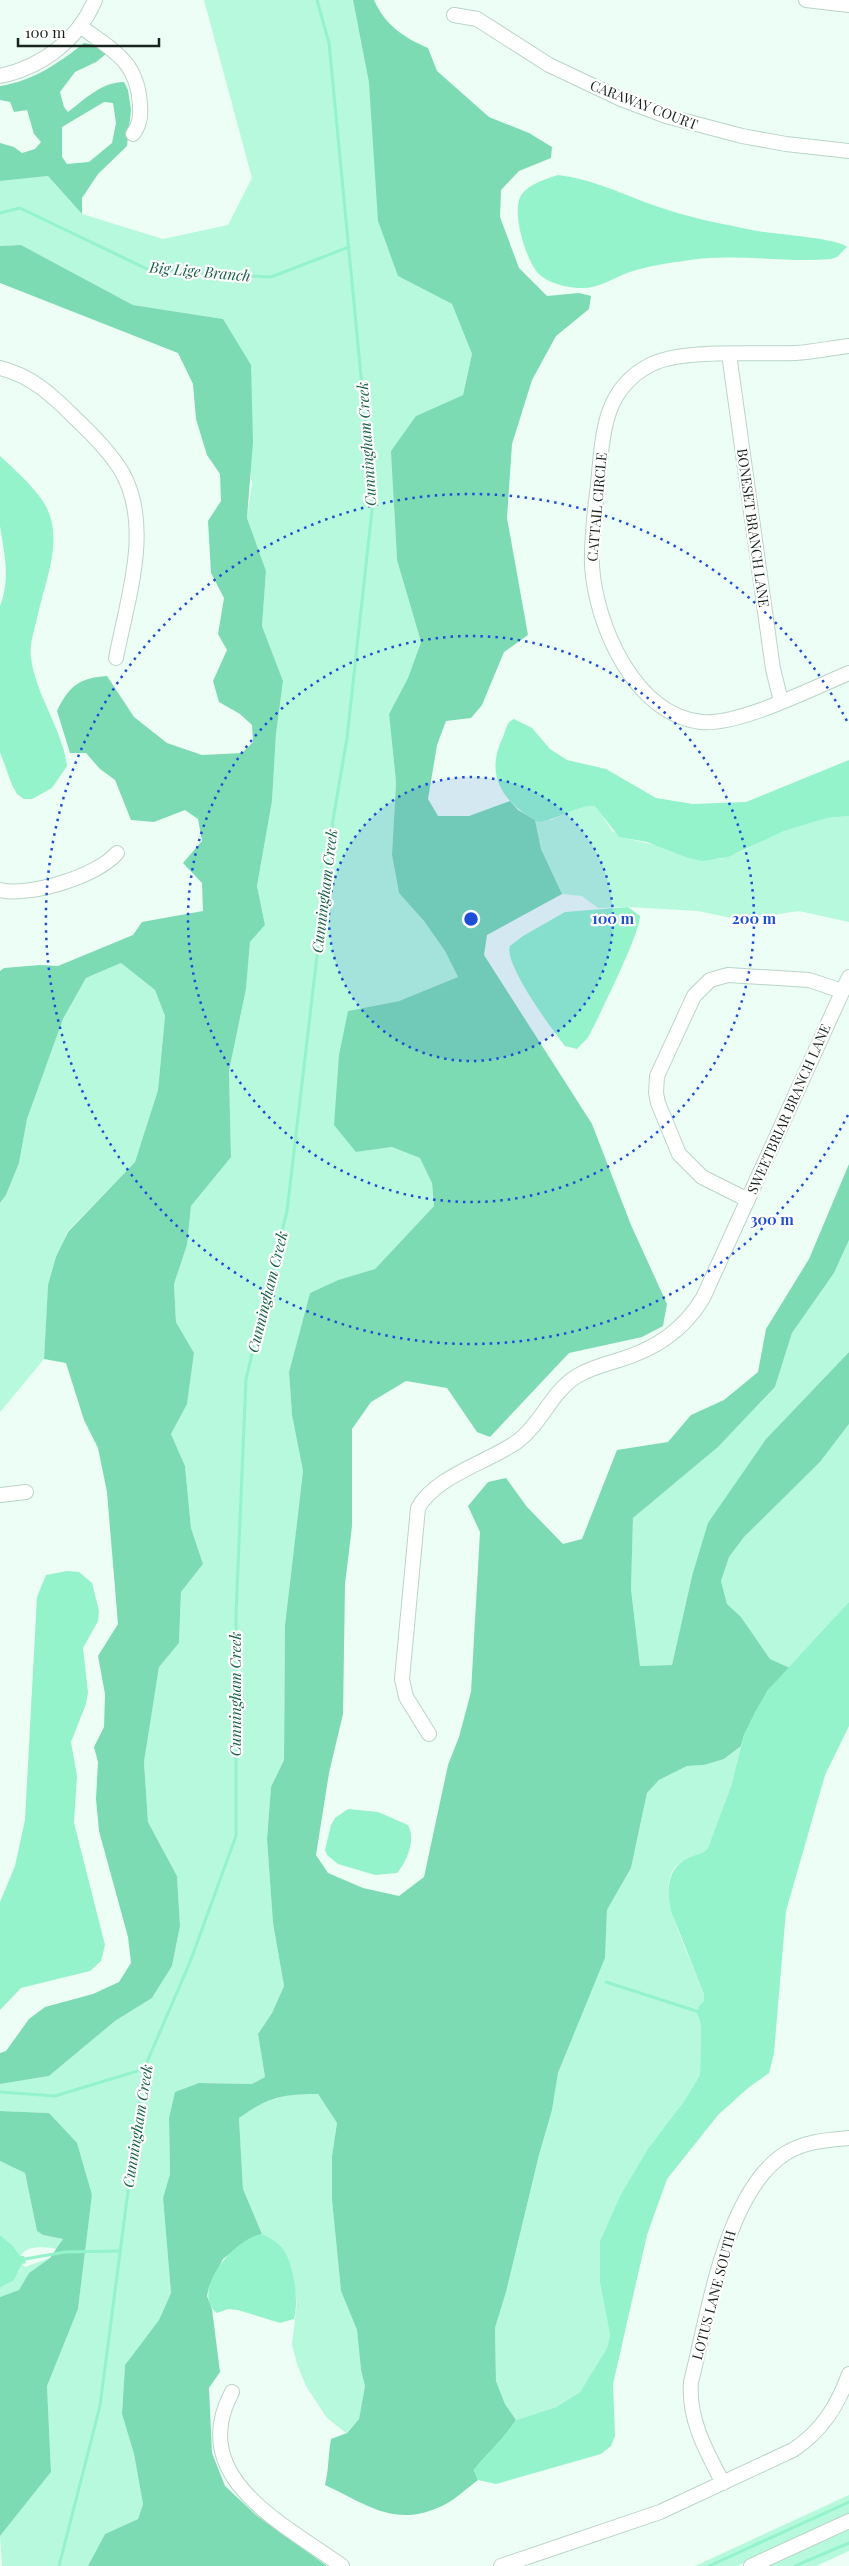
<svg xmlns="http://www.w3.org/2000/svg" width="849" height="2566" viewBox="0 0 849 2566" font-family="'Playfair Display',serif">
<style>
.green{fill:#b6f9dc}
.forest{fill:#7ddbb4;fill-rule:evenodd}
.water{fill:#95f3cb}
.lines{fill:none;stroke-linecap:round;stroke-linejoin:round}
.stream{stroke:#95f3cb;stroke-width:3}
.minor-casing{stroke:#b9d5c8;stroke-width:16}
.minor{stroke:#fff;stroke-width:14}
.ring{fill:none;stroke:#1d4ed8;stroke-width:2.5;stroke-dasharray:2.5 5}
.labels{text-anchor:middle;stroke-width:4.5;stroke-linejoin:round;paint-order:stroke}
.street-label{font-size:14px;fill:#19241f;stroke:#fff}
.water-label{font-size:15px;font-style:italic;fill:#1c634a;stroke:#fff}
.centre{fill:#1d4ed8;stroke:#fff;stroke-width:2.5}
.ring-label{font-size:15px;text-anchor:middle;font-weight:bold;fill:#1d4ed8;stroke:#fff;stroke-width:4.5;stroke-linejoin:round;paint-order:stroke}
</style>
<rect width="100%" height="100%" fill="#edfef6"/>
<g class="green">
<path d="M204,0H353L369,83L398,276L452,304L472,354L463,395L416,416L394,507L397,560L421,642L408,678L389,714L396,782L392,855L399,893L424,921L445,951L458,977L399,1001L348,1011L356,1152L392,1147L421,1158L432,1183L434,1206L375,1269L338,1280L310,1293L289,1372L292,1415L303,1471L285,1625L284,1760L271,1787L267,1839L273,1923L284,1986L272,2013L258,2034L265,2077L252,2084L199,2083L169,2118L170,2174L163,2198L171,2293L159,2320L125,2365L122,2414L134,2454L143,2504L138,2519L105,2534L88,2566H2L0,2536L51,2472L47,2386L78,2309L92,2195L49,2113L0,2111V2084L49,2076L115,2021L152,1998L172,1966L180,1926L177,1876L148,1822L144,1762L159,1667L179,1643L181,1592L203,1564L191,1528L185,1466L171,1434L187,1403L194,1353L176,1322L174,1284L187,1245L191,1206L231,1156L229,1071L246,989L250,942L265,925L257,886L272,801L276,734L283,681L262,626L266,571L247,518L252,484L223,319L133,305L21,245L0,246V181L48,176L82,214L163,239L228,225L252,178Z"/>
<path d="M587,804L596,806L612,831L625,838L659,846L688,858L720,859L743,851L776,833L827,818L849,816V922L799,911L741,920L698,911L628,907L598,908L582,896L562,894L541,849L535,820H551Z"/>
<path d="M121,963L155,990L165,1016L158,1090L135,1162L67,1232L48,1285L44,1359L0,1412V1203L6,1195L19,1163L27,1119L63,1019L86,978Z"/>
<path d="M849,1240V1352L766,1439L692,1576L672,1665L640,1666L631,1589L633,1518L718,1447L775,1387L792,1333L834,1273Z"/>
<path d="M849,1424V1602L790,1668L770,1659L741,1617L727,1604L721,1581L729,1557L744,1537L820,1462Z"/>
<path d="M741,1746L731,1786L708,1848C700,1859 681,1857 673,1870C656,1898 695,1965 704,1994V2001L698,2017L701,2025L700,2075L685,2100L654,2142L620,2196L600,2241V2283L610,2335L607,2348L580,2392L556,2407L516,2420L505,2404L496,2381L495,2328L506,2292L539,2155L552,2110L558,2073L605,1958L607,1910L631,1868L647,1793L659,1780L687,1766L704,1765L724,1759Z"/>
<path d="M289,2094H318L337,2123L332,2156V2200L341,2291L357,2330L361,2370L365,2386L359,2419L346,2433L327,2418L306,2386L297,2364L292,2345L297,2303L295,2291L292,2280L267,2237L262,2234L243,2189L239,2118L258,2105Z"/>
<path d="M0,2161L25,2173L37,2231L43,2235L63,2239L58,2249C47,2247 26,2244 20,2257L12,2245L0,2235Z"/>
<path d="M50,2258L29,2273L19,2291L0,2297V2288C10,2284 19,2274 22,2264L25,2267Z"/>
<path d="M849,2495V2514L737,2566H695Z"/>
<path d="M849,2527V2551L816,2566H765Z"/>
</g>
<g class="forest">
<path d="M353,0H374C385,25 403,37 428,48L437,71L489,117L529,133L552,147L551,158L519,171L501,190L500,217L519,268L547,296L579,293L591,296L589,309L556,336L532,380L512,444L507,518L528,635L504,652L482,705L471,718L446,721L437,745L428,799L438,816H469L510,801L518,810L535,820L541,849L562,894L487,935L484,955L592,1124L631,1225L667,1304L663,1326L642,1337L569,1353L490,1437L477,1432L447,1388L406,1381L371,1402L352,1429V1526L345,1584L343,1714L329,1773L316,1855L328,1873L363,1888L399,1896L424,1877L448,1765L459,1737L471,1692L480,1532L468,1506L488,1482L506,1478L527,1507L563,1544L582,1539L617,1450L668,1442L691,1415L724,1400L758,1372L766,1329L809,1259L849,1164V1240L834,1273L792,1333L775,1387L718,1447L633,1518L631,1589L640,1666L672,1665L692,1576L708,1523L766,1439L849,1352V1424L820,1462L744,1537L729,1557L721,1581L727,1604L741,1617L770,1659L790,1668L768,1690L744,1735L741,1746L724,1759L704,1765L687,1766L659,1780L647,1793L631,1868L607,1910L605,1958L558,2073L552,2110L539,2155L506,2292L495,2328L496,2381L505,2404L516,2420C504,2439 488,2452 474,2470L478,2480C467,2488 456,2499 444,2505C396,2529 368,2505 325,2485C329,2469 328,2455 331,2439L347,2433L359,2419L365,2386L361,2370L357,2330L341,2291L332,2200V2156L337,2123L318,2094C284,2094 268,2097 239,2118L243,2189L262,2234L245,2242L223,2259L209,2287L207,2296L212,2309L220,2372L209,2388L212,2453L225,2486L256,2515L327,2566H88L105,2534L138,2519L143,2504L134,2454L122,2414L125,2365L159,2320L171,2293L163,2198L170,2174L169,2118L175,2092L199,2083L252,2084L265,2077L258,2034L272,2013L284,1986L273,1923L267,1839L271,1787L284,1760L285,1625L303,1471L292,1415L289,1372L310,1293L338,1280L375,1269L434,1206L432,1183L420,1158L392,1147L356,1152L334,1125L339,1055L348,1011L399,1001L458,977L445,951L424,921L399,893L392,855L396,782L389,714L408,678L421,642L397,560L391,451L416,416L463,395L472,354L452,304L398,276L378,221L369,83Z"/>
<path d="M84,43L99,46L106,54L96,62L75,72L60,92L64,107L68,112C85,99 102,82 124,82L128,90L131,110L127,146L98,174L82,198V214L48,176L0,181V143L14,147L22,153L35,149L41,142L34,134L27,110L14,112L10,102L0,100V86C33,81 59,63 84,43ZM104,102L113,103L116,123L112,143L89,162L67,164L62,157V127Z"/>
<path d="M21,245L133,305L223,319L251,365L253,442L247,518L266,571L262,626L283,681L276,734L272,801L257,886L265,925L250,942L246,989L229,1071L231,1157L191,1206L187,1245L174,1284L176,1322L194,1353L187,1404L171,1434L185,1466L191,1528L203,1564L181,1592L179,1643L159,1667L144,1762L148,1822L177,1876L180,1926L172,1966L152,1998L115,2021L49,2076L0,2084V2053L6,2051L29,2019L45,2007L93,1994L119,1982L131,1963L128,1937L99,1831L96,1799L98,1762L94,1747L104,1727L105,1694L98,1656L118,1624L107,1492L98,1448L84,1420L66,1363L44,1359L48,1285L56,1257L68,1232L135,1162L158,1090L165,1016L155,990L121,963L86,978L63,1019L27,1119L19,1163L6,1195L0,1203V971L4,968L40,965L58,966L133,935L142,922L203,911L202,883L183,863L202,841L198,819L185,810L154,822L131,820L115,780L100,769L86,753H70L57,711C69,686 79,678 107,676L134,717L167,743L202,755L242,753L253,742L252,725L240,714L219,702L213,681L227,650L218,634L224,598L211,573L208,521L221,501L220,474L207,455L196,419L193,384L178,353L0,283V246Z"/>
<path d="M0,2111L49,2113L77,2143L92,2195L78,2309L47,2386L51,2472L0,2536V2297L19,2290L29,2273L50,2258L63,2239L43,2235L37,2231L25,2173L0,2161Z"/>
</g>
<g class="water">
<path d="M558,175C593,179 624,195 656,206C689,218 723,224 757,231C775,234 837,238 847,247L837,257L831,259C785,263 737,253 690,260C670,263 646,266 627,273C612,279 597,289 580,288C568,288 547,283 538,273C526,260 510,210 522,194C529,184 546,179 558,175Z"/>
<path d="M0,456C14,469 31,484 42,500C66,534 46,578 38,614C35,629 29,643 31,658C36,696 62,728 67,766L52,788L32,799H24L17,794L12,785L0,752V606C11,578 4,553 0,526C0,503 0,479 0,456Z"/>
<path d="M514,719L532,728L550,749L567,760L606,769L656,798L693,804L746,802L849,760V816L827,818L784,831L728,857L703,861L688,858L647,842L619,837L595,806C580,804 558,820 538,822C503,803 484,775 503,737C506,730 506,722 514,719Z"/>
<path d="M628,907L640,916C641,931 599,1016 590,1034C587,1040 581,1044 577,1049L565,1046C553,1031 503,963 510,946L523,936L565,912Z"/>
<path d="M67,1571L79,1572L92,1583L99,1611L98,1621L83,1648L88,1693L86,1704L71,1742L77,1776L74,1823L105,1945L101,1961L90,1971L21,1988L0,2010V1902L15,1866L25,1820L37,1597L46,1575Z"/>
<path d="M849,1602V1726L825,1775L786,1911L774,2053L769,2073L748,2088L718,2115L667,2179L647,2235L613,2384L615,2436L611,2446L601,2454L496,2484L478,2480L474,2470C488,2452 504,2439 516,2420L556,2407L580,2392L607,2348L610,2335L600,2283V2241L620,2196L648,2149L685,2100L700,2075L701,2025L697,2013L699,2006L704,2001V1994L671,1911C667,1889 666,1867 691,1857C698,1854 703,1854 708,1848L731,1786L744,1735L755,1712L768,1690Z"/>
<path d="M348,1809L378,1812L408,1825C416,1840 407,1861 397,1873L375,1875L338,1864L327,1855L325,1850L331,1825L335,1818Z"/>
<path d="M262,2234C271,2238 281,2244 286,2254C294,2269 299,2303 294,2319L280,2323L238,2310L228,2309L217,2313C189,2291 235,2238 262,2234Z"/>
<path d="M0,2235L12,2245L20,2256H24L26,2263L22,2264L14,2280L0,2288Z"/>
</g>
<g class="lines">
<g class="stream">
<path d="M0,213L20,208L149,270L271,277L349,247"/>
<path d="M606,1982L699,2012"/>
<path d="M0,2092L55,2096L144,2069"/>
<path d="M25,2259L65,2252L120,2251"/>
<path d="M59,2566L100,2406L144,2069L190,1962L236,1836V1614L246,1379L287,1211L333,820L347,738L373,501L329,43L317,0"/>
<path d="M709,2566L849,2502"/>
<path d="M795,2566L849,2543"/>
</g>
<g class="minor-casing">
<g id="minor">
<path d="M806,0L849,5"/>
<path d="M454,15L477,19L549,65L621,99L666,116L742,136L786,144L849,151"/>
<path d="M80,26C112,50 138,61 140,105C141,115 140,125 133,134"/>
<path d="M0,76C42,67 78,40 95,0"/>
<path d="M849,346C831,348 813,352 795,353C757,355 682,348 650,365C602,390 603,436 598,484C595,511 591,538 592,566C596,625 634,714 701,722C738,726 813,688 849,673"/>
<path d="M729,354L773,669L781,701"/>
<path d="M0,368C31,375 53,396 75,418C92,434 110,452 122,472C153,527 127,600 116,658"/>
<path d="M0,890C30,897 97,876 117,853"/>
<path d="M748,1200L702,1177L679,1154L658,1103L656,1093L657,1076L694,996L710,980L728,975L809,980L842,991"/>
<path d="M0,1495L26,1492"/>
<path d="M429,1734L406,1697L402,1679L418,1508C435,1476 489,1462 518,1441C542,1423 551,1392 577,1376C590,1368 605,1364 619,1360C655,1349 683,1331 703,1298L849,977"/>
<path d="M232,2392C186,2478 284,2524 342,2566"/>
<path d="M723,2483C706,2451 688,2419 691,2382C708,2316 725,2191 786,2153C806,2141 827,2140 849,2138"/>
<path d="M501,2566L660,2512L793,2450C822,2431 838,2405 849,2374"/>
<path d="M751,2566L849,2521"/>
</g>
</g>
<use href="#minor" class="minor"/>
</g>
<circle cx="471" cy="919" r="142" fill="#1d4ed8" fill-opacity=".12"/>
<g class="ring">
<circle cx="471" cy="919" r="142"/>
<circle cx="471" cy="919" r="283"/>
<path d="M848 1115A425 425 0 1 1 848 723"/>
</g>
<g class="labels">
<g class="street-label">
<text transform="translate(644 105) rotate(21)" y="5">CARAWAY COURT</text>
<text transform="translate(597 507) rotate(-85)" y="5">CATTAIL CIRCLE</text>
<text transform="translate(753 528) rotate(82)" y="5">BONESET BRANCH LANE</text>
<text transform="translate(789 1109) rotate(-66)" y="5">SWEETBRIAR BRANCH LANE</text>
<text transform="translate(714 2295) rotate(-75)" y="5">LOTUS LANE SOUTH</text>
</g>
<g class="water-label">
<text transform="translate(200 272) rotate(5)" y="5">Big Lige Branch</text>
<text transform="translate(367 444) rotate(-94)" y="5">Cunningham Creek</text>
<text transform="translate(325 891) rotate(-83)" y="5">Cunningham Creek</text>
<text transform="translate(268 1292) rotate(-76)" y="5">Cunningham Creek</text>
<text transform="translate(236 1694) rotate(-90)" y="5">Cunningham Creek</text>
<text transform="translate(138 2126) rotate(-81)" y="5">Cunningham Creek</text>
</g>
</g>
<circle cx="471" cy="919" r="8" class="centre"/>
<g class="ring-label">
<text x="613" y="924">100 m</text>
<text x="754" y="924">200 m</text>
<text x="772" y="1225">300 m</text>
</g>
<path d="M18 38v8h141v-8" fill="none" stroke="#19241f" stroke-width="2.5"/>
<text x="25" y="38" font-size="15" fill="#19241f" stroke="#ffffff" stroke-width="4" paint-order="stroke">100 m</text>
</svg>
